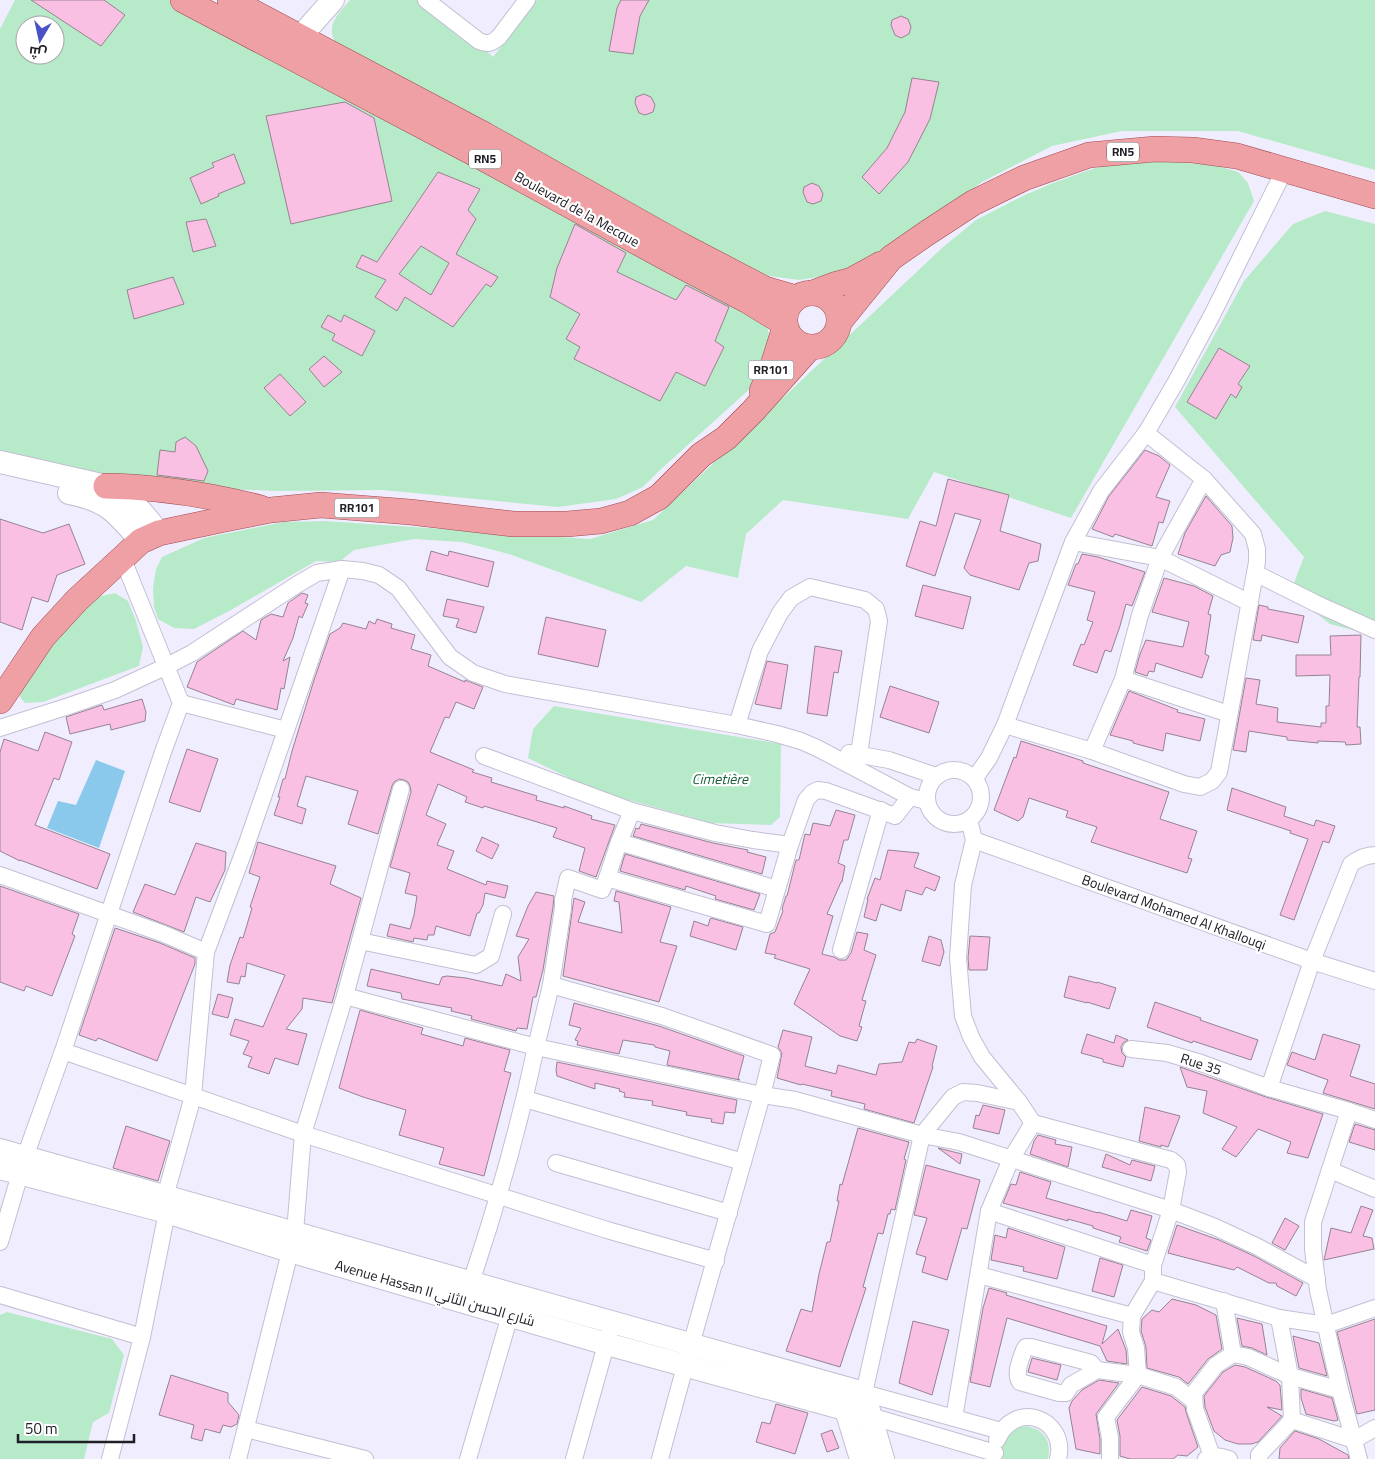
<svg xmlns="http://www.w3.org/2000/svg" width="1375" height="1459" viewBox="0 0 1375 1459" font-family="Georgia,Cairo,serif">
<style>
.green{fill:#b7eac9;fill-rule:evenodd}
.water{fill:#8ac9ec}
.building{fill:#f9c0e4;stroke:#96838f;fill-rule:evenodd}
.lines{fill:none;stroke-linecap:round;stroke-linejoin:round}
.street-casing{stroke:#c2bfd3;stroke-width:18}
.secondary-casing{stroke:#c2bfd3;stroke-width:24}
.primary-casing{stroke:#9f4a51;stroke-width:26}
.street{stroke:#fff;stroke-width:16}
.secondary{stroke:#fff;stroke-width:22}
.primary{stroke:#eea0a4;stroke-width:25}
.labels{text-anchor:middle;stroke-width:4.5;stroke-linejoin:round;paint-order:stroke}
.shield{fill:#fff;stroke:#636267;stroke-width:1}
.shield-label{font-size:12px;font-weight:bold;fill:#201e26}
.street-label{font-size:14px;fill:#201e26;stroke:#fff}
.park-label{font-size:14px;font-style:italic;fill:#1c5f3c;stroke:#fff}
</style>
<rect width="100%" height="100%" fill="#f0eefe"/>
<g class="green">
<path d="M15,0H173L766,324L770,337L763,377L660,470L643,487L616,499L558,507L382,490L276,491L181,487L57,471L0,450V29ZM25,25H55V55H25Z"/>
<path d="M350,0H427L442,9L493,57L537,0H1375V170L1238,131H1122L1052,146L982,182L871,264L839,274L799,280L769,276L735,261L338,48C336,43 332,37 332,32C330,21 343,8 350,0Z"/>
<path d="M1145,160L1214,165L1238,172L1248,183L1254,201L1071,518L934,472L908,519L783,500L746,534L738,578L686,566L641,602L509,554L462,542L414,539L354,550L339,562L316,561L231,610L194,629L174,628L158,619L154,607L153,588L156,569L162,557L204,538L284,522L324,521L590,539L653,520L942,248L976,220L1025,195L1053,183L1095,168Z"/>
<path d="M1325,211L1375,224V636L1330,624L1290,593L1304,557L1175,407L1244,281L1293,224Z"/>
<path d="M115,593L128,601L136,621L143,647L139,666L43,702L25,703L20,697L21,683L42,656L97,597Z"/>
<path d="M554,706L781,744L780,817L771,825L712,823L596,791L528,758L533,729Z"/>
<path d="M7,1312L112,1339L124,1355L109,1413L93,1422L84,1459H0V1315Z"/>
<path d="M1024,1426C1043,1428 1052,1440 1048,1459H1003C997,1442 1008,1429 1024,1426Z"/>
</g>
<path class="water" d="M96,760L125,771L99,848L47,828L58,801L76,805Z"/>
<g class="building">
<path d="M31,0H104L125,15L101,46Z"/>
<path d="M621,0H649L640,16L633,54L609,51L617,8Z"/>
<path d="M901,16L908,19L911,27L909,34L901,38L895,35L891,25L892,20Z"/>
<path d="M912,78L939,82L930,119L908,162L879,194L862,177L887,148L905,112Z"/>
<path d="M644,94L651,97L655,105L653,112L645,115L639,113L635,103L636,97Z"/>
<path d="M345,102L374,118L392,201L291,224L266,116Z"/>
<path d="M234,154L245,183L218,194L219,196L201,204L190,178L214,167L212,163Z"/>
<path d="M438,172L480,189L468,210L476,219L456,254L498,277L491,287L486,284L453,327L405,297L397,311L375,297L386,280L356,267L362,255L377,262ZM421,246L449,263L431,295L399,274Z"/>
<path d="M812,183L819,186L823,194L821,201L813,204L807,202L803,192L804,187Z"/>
<path d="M206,219L216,246L193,252L186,222Z"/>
<path d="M575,224L626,253L617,272L676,300L686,285L729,307L715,341L724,347L705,386L676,372L660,401L574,359L580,347L566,339L580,314L550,297L557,268Z"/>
<path d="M173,277L184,304L134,319L127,290Z"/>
<path d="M328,315L341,322L344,315L375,331L362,356L332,340L335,334L321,327Z"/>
<path d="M1219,348L1250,366L1238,384L1242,387L1236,398L1231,394L1216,419L1187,402Z"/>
<path d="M324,356L342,372L324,387L309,369Z"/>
<path d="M280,374L306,402L290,416L264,388Z"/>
<path d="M185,437L196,446L208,471L204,481L157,475L160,450L175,452L176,442Z"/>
<path d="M1145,450L1159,456L1170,465L1156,497L1170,501L1163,523L1159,522L1152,546L1115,534L1113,537L1092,529L1109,496Z"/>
<path d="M948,479L1009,495L1000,531L1041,544L1038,561L1029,563L1019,590L970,575L964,568L981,520L955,513L935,576L906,566L920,521L936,526Z"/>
<path d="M1206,496L1232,526L1233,538L1230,552L1221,555L1215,566L1178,554L1185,533Z"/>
<path d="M0,519L43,533L69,524L85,564L57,575L48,602L32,597L22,630L0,622Z"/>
<path d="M431,551L448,556L449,551L494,562L488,587L426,570Z"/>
<path d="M1082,554L1098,557L1145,572L1132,606L1126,604L1120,626L1111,652L1105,650L1097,673L1073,665L1081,644L1084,645L1093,622L1087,620L1095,592L1068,585L1076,564H1078Z"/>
<path d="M1164,578L1194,586L1213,596L1208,614L1211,615L1205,654L1209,656L1202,678L1156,663L1154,672L1149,671L1147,676L1135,672L1140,654L1146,640L1183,647L1189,622L1152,612Z"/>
<path d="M923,585L971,597L963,629L915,616Z"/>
<path d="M302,593L308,595L305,603L308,604L302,618L299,616L293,638L283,661L290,657L284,689L281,688L277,710L236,699L234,705L187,687L197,662L243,631L256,640L261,620L271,614L283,617L288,603Z"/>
<path d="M447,599L484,607L476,633L456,627L459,619L443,616Z"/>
<path d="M1259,605L1268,607V609L1304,616L1298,643L1262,635L1261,641L1253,640Z"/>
<path d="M546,617L606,630L598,667L538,654Z"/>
<path d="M377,619L392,624L391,628L415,635L411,649L431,655L428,666L465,682V680L483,687L474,709L456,702L449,718L445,717L430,752L474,770L472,772L492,778L491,782L537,796L536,800L564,808V806L592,816L591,819L615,825L596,877L579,871L585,848L553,837L557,828L484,806L483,808L465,802L467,797L438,784L426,815L446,824L437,845L454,851L447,869L486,885L487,881L508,886L505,898L485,893L483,905L479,913H477L470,936L436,926L434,935H428L427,940L414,938L413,942L387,936L390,924L410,929L414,915L417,896L405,893L410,873L390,867L411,792L410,786L408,782L404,780L399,779L394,782L392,786L378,834L348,824L358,791L306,776L297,806L306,809L302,824L274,815L280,797H278L283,779H285L292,751L314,680L330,634L340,628L343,623L366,629L369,621L375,624Z"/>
<path d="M1361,635L1360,677H1359L1357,727H1360L1361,744L1346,745L1345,742L1318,741V743L1287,740V737L1249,731L1246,752L1233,750L1246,678L1260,680L1256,704L1278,708L1277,722L1321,727V723H1326V706H1329L1330,675L1296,676V655H1331L1330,636Z"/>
<path d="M815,646L842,651L838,673L834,672L827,716L807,713Z"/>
<path d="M767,661L788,665L781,709L755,704Z"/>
<path d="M890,686L939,702L929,733L880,717Z"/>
<path d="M1129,691L1178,710L1177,712L1205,719L1200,741L1166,733L1163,751L1133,743V741L1110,735Z"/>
<path d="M142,699L146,712L145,721L111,730L110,724L70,734L66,717L102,705L104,710Z"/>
<path d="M45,732L72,742L59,780L54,778L35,825L110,854L97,889L20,860V861L0,851V752L4,739L38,751Z"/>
<path d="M1021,741L1071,757L1083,761V763L1169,792L1160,819L1197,831L1188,858L1192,859L1187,873L1091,842L1097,827L1066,817L1068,811L1029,798L1023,817L1018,821L994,810L1014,757L1016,758Z"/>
<path d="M187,749L218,759L200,812L169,802Z"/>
<path d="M1232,788L1286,807L1284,816L1314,826L1316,820L1335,826L1329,843L1323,841L1294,920L1280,915L1308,839L1290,833L1291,831L1227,810Z"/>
<path d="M836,810L855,815L848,840H844L838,863L845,866L842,882H841L827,914L833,916L822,954L834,957L839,960H846L851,953L857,932L868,934L864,950L876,955L862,1000L866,1001L859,1026L862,1027L857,1041L840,1036L794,1004L810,969L774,958L776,955L765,953L770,934L775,932L783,911L782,909L786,896H787L796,860H799L805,834L810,835L813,823L830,826Z"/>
<path d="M641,824L713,843L748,850L747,852L766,857L762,874L633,836L636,828L639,829Z"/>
<path d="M482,837L499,845L492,859L476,851Z"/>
<path d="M258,842L336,866L330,884L361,898L332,1003L303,998L302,1009L286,1029L307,1034L298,1065L275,1058L269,1074L248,1067L252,1057L243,1054L249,1041L230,1035L235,1019L263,1027L285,975L247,963L245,977L241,976L239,984L227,982L230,965L240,937L243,938L252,908L250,907L260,877L249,873Z"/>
<path d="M196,843L226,852L225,870L210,902L196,897L184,932L133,912L145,884L175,895Z"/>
<path d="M888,850L919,853L914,867L940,877L935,891L926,887L922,895L906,890L901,911L881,904L876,921L864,917L868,899H867L875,878L880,880Z"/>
<path d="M625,854L760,894L754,910L715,899L716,896L686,886L685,890L620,871Z"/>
<path d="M0,886L79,914L72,934L75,936L52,996L26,986L24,991L0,982Z"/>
<path d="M616,891L671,907L660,942L677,946L659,1002L563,976L574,898L585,902L578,922L622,933L619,902L614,901Z"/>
<path d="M536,892L554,896L553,907L543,970L536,997H533L527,1029L517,1028L516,1031L471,1019L472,1016L451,1011L452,1008L402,999L401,993L367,986L371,969L439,985L442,977L447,976L466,978L502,986L506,974L521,981L518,957L529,939L516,936L528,906Z"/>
<path d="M711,918L743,927L736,950L690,936L694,921L708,926L710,919Z"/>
<path d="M115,928L160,943L195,958V964L157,1061L98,1038L96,1041L79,1035Z"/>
<path d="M929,936L941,940L944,952L940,966L922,961Z"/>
<path d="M970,936L990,937L987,970H969L968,958Z"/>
<path d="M1069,976L1097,983V982L1116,988L1109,1009L1087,1002V1003L1064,997Z"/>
<path d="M218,994L233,998L228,1018L212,1014Z"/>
<path d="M1155,1002L1201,1018L1200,1020L1258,1040L1251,1060L1193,1041L1192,1043L1147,1027Z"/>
<path d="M574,1003L659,1026L744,1056L738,1079L740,1080L667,1065L670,1051L655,1047L654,1045L623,1040L619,1054L577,1045L578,1041L575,1040L581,1028L569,1025Z"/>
<path d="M360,1010L423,1028L421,1034L463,1046L465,1038L510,1050L504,1071L511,1073L484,1176L439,1164L444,1148L399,1135L406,1110L363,1097L339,1088Z"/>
<path d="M783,1030L812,1037L805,1066L836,1074L838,1065L876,1075L879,1064L902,1062L909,1042L915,1043L917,1039L937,1046L932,1066L933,1067L914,1123L864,1109L865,1104L831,1096L832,1091L802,1084L801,1085L777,1078L782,1053L778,1047Z"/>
<path d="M1087,1034L1114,1043L1116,1035L1128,1040L1123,1043L1121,1047L1122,1053L1126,1057L1123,1067L1103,1062V1059L1081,1053Z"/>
<path d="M1323,1034L1360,1045L1350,1076L1375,1084V1109L1323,1093L1328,1080L1287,1065L1292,1052L1315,1060Z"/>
<path d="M557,1062L737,1100L735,1113L725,1112L723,1124L711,1122L712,1119L686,1115L687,1112L652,1105L653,1101L624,1097L625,1093L619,1091L620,1089L595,1083V1089L557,1076L556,1070Z"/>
<path d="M1180,1067L1266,1097L1323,1114L1308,1158L1287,1153L1291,1142L1258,1129L1236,1157L1222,1149L1237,1127L1203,1113L1207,1091L1187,1087Z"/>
<path d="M983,1105L1005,1110L999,1134L973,1128L976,1115L979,1116Z"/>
<path d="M1145,1107L1180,1116L1168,1147L1161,1145V1147L1139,1141Z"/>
<path d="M1355,1124L1375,1130V1150L1349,1142Z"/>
<path d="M126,1126L170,1141L158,1181L113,1168Z"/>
<path d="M858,1128L909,1142L904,1159L906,1160L895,1210L891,1209L890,1214H888L883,1234L878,1233L863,1287L866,1288L840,1367L786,1351L801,1309L812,1312L819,1274L827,1242H830L839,1201H837L840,1184L842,1185Z"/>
<path d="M1038,1135L1056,1140L1055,1144L1072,1147L1068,1167L1030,1154L1034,1141Z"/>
<path d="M938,1148L962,1154L960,1164Z"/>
<path d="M1106,1154L1130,1165L1132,1160L1155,1166L1151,1181L1102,1167Z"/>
<path d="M926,1165L980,1180L967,1229L962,1228L947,1280L922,1272L926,1257L916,1254L927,1218L914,1215Z"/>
<path d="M1020,1172L1051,1182L1046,1198L1098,1213V1212L1127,1221L1131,1210L1152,1216L1146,1238L1151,1240L1147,1251L1119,1242L1121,1237L1093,1228V1226L1068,1219V1221L1003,1203L1011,1184L1016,1185Z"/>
<path d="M1361,1206L1373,1210L1363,1236L1372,1238L1374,1249L1324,1260L1331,1228L1351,1233Z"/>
<path d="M1285,1218L1299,1226L1285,1250L1272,1243Z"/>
<path d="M1177,1225L1219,1240L1254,1256L1303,1283L1296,1296L1277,1286L1276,1283H1269L1237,1267L1234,1270L1168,1253Z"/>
<path d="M1008,1228L1065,1247L1057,1279L1023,1271L1024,1267L991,1260L995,1235L1006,1238Z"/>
<path d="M1100,1258L1123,1265L1114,1297L1092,1291Z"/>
<path d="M989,1288L1007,1293L1006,1295L1107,1326L1102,1344L1118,1329L1126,1350L1127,1364L1107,1361L1100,1346L1007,1318L990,1387L970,1382L983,1308Z"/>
<path d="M1172,1299L1196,1305L1216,1315L1222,1349L1208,1359L1188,1384L1179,1377L1147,1368L1146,1347L1141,1331L1142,1319L1152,1310L1159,1312Z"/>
<path d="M1237,1318L1262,1324L1267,1355L1252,1348L1242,1346Z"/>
<path d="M1375,1319V1410L1357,1414L1337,1332Z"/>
<path d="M913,1321L949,1330L932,1395L899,1383Z"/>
<path d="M1293,1336L1319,1343L1327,1376L1299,1368Z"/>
<path d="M1032,1358L1061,1365L1057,1380L1028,1372Z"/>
<path d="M1235,1365L1245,1367L1276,1381L1280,1385L1282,1410L1267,1407L1282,1416L1258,1442L1251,1444H1238L1225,1440L1214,1431L1205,1407L1204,1396L1223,1372Z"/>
<path d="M171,1375L228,1393V1402L239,1415L237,1424L231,1427L223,1425L220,1433L205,1429L202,1441L191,1438L194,1425L159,1415Z"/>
<path d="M1099,1380L1119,1383L1096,1414L1100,1439V1454L1076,1449L1069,1408L1072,1401L1082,1390Z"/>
<path d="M1142,1387L1171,1396L1185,1407L1186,1412L1198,1447L1187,1456L1178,1455L1173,1459H1130L1120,1456V1436L1117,1420Z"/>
<path d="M1301,1389L1332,1398L1338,1420L1334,1421L1306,1414L1301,1398Z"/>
<path d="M776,1404L808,1413L795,1454L756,1442L762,1422L770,1424Z"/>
<path d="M832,1430L839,1448L827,1452L821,1434Z"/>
<path d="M1295,1431L1319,1439L1348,1455L1349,1459H1279L1280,1448Z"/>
</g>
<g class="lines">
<g class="street-casing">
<g id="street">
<path d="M426,0L479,41C488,45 492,43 499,37L527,0"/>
<path d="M1073,542L1160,558L1250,603"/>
<path d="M1255,573L1317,604L1375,630"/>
<path d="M1123,679L1229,714"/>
<path d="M181,703L286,730"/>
<path d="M737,725L760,651L780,613L791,598L810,587L865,600L876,609L879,621L859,754"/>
<path d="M1005,725L1092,751L1184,784L1200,787L1212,781L1219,772L1257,562V549L1253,534L1204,479L1146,433"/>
<path d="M0,728L69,706L115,690L167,666L192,653L298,584L317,573L342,569L363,571L379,575L398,588L450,657L473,673L505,684L737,725L777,734L801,741L817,748L910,797L927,801"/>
<path d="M1092,751L1123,679L1140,615L1160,558L1204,479"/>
<path d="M849,753L889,760L936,776"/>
<path d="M484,756L632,811"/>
<circle cx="954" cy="797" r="27"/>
<path d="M975,778L989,758L1005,725L1073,542L1101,491L1146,433L1177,380L1212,315L1285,169"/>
<path d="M974,840L1312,961L1375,981"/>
<path d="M619,842L777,889"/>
<path d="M0,875L164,934L206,952"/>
<path d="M607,878L767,924L790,845L806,800L812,793L818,790L826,791L895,816L910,797"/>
<path d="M360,941L476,965L491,956L503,914"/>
<path d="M841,950L881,810"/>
<path d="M345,996L401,789"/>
<path d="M1131,1049L1167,1053L1201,1063L1269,1088L1349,1111L1375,1120"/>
<path d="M63,1051L303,1134L607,1230L716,1261"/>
<path d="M1269,1088L1312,961L1351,864C1358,859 1366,855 1375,855"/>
<path d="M525,1099L743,1162"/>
<path d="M1349,1111L1313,1222V1249L1318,1290L1340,1390L1359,1459"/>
<path d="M1033,1123L1171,1160L1177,1165L1178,1172L1171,1210L1153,1265V1281L1132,1316L1131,1332L1136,1348L1138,1375L1106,1417L1110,1438V1459"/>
<path d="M556,1163L729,1213"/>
<path d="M1330,1170L1375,1189"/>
<path d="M989,1211L1153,1265"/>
<path d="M0,1242L25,1157L63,1051L163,752L181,703L122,557"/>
<path d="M979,1275L1132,1316"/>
<path d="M1153,1281L1279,1318L1326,1325L1375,1308"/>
<path d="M471,1282C497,1205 519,1127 536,1047L762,1095L772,1055L662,1016L551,985"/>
<path d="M0,1295L142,1337"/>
<path d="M1224,1301L1233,1354"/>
<path d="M1279,1318L1290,1376L1340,1390"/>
<path d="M1097,1370L1091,1363L1031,1347H1026L1024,1350C1021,1359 1014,1373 1020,1382L1059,1393H1066L1071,1385L1097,1370L1138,1375L1176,1387L1194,1401"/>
<path d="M870,1416L995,1453"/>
<path d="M954,1418L989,1211L1011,1159L1033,1123L1019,1102L982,1057L971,1037L963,1016L958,958L963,885L974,840L969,820"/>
<path d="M246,1429L365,1459"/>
<path d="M1001,1431L864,1393L922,1135L953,1097L963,1092L977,1093L1019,1102"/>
<path d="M997,1440C1014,1399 1068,1418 1058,1459"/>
<path d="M1212,1456L1195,1409L1194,1393L1216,1365L1233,1354L1248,1357L1290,1376L1292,1420"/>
<path d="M110,1459L142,1337L167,1212V1197L168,1186L193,1096L206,952L247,843L342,569"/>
<path d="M238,1459L295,1232L303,1134L345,996L536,1047L551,985L563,908V900L568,878L602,890L607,878L619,842L632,811L715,833L753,840L790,845"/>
<path d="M468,1459L513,1305"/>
<path d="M574,1459L609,1334"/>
<path d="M660,1459C692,1337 728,1216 762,1095L795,1100L922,1135L959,1142L1171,1210L1215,1227L1258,1247L1317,1279"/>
<path d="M1206,1459C1214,1454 1221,1457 1229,1459"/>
<path d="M1259,1459V1455L1292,1420L1354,1440L1375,1428"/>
</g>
</g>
<g class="secondary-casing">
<g id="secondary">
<path d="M300,37L333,0"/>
<path d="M0,462L106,486C134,499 140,510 159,533"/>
<path d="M69,493C109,501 115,512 141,541"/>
<path d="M0,1150L864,1393L883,1459"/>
<path d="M0,1168L167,1212L290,1251L607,1344L870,1416"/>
<path d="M845,1398L846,1410L861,1459"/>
</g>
</g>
<g class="primary-casing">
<g id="primary">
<path d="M183,0L481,157L670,260L748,301L784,323"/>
<path d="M230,0L485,135L679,244L765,289L796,298"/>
<path d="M813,293L837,284L852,280L881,264"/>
<circle cx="812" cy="320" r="27"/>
<path d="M839,322L891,258L927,233L973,203L1024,178L1089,155L1155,149L1193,150L1237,156L1375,196"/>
<path d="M762,391L774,362L785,327"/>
<path d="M106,486C159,487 210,495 261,508"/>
<path d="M0,701L43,637L77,600L141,541L159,533L230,518L271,510L321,505L410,512L513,524H567L601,521L630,513L659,497L701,455L726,438L753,411L810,347"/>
</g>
</g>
<use href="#street" class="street"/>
<use href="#secondary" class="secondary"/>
<use href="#primary" class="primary"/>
</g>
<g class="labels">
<g class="shield">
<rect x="1107" y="142.5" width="32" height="19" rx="4"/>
<rect x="469" y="149.5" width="32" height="19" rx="4"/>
<rect x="748.5" y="360.5" width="45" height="19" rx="4"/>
<rect x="334.5" y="498.5" width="45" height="19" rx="4"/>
</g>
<g class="shield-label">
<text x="1123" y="156">RN5</text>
<text x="485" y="163">RN5</text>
<text x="771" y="374">RR101</text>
<text x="357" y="512">RR101</text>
</g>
<g class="street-label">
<text transform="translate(577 209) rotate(29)" y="5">Boulevard de la Mecque</text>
<text transform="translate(1174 912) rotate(20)" y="5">Boulevard Mohamed Al Khallouqi</text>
<text transform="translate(1201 1064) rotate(18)" y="5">Rue 35</text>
<text transform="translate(435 1293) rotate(16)" y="5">Avenue Hassan II شارع الحسن الثاني</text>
</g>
<g class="park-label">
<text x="720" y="784">Cimetière</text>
</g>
</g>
<g transform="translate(40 40) rotate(189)"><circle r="24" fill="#ffffff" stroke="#a6a5a8"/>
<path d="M0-4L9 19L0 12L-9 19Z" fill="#4a50c5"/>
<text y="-8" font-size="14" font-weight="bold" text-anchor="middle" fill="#201e26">ش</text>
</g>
<path d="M18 1434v8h116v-8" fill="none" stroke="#201e26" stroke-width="2.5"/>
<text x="25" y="1434" font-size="15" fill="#201e26" stroke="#ffffff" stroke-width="4" paint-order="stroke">50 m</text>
</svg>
